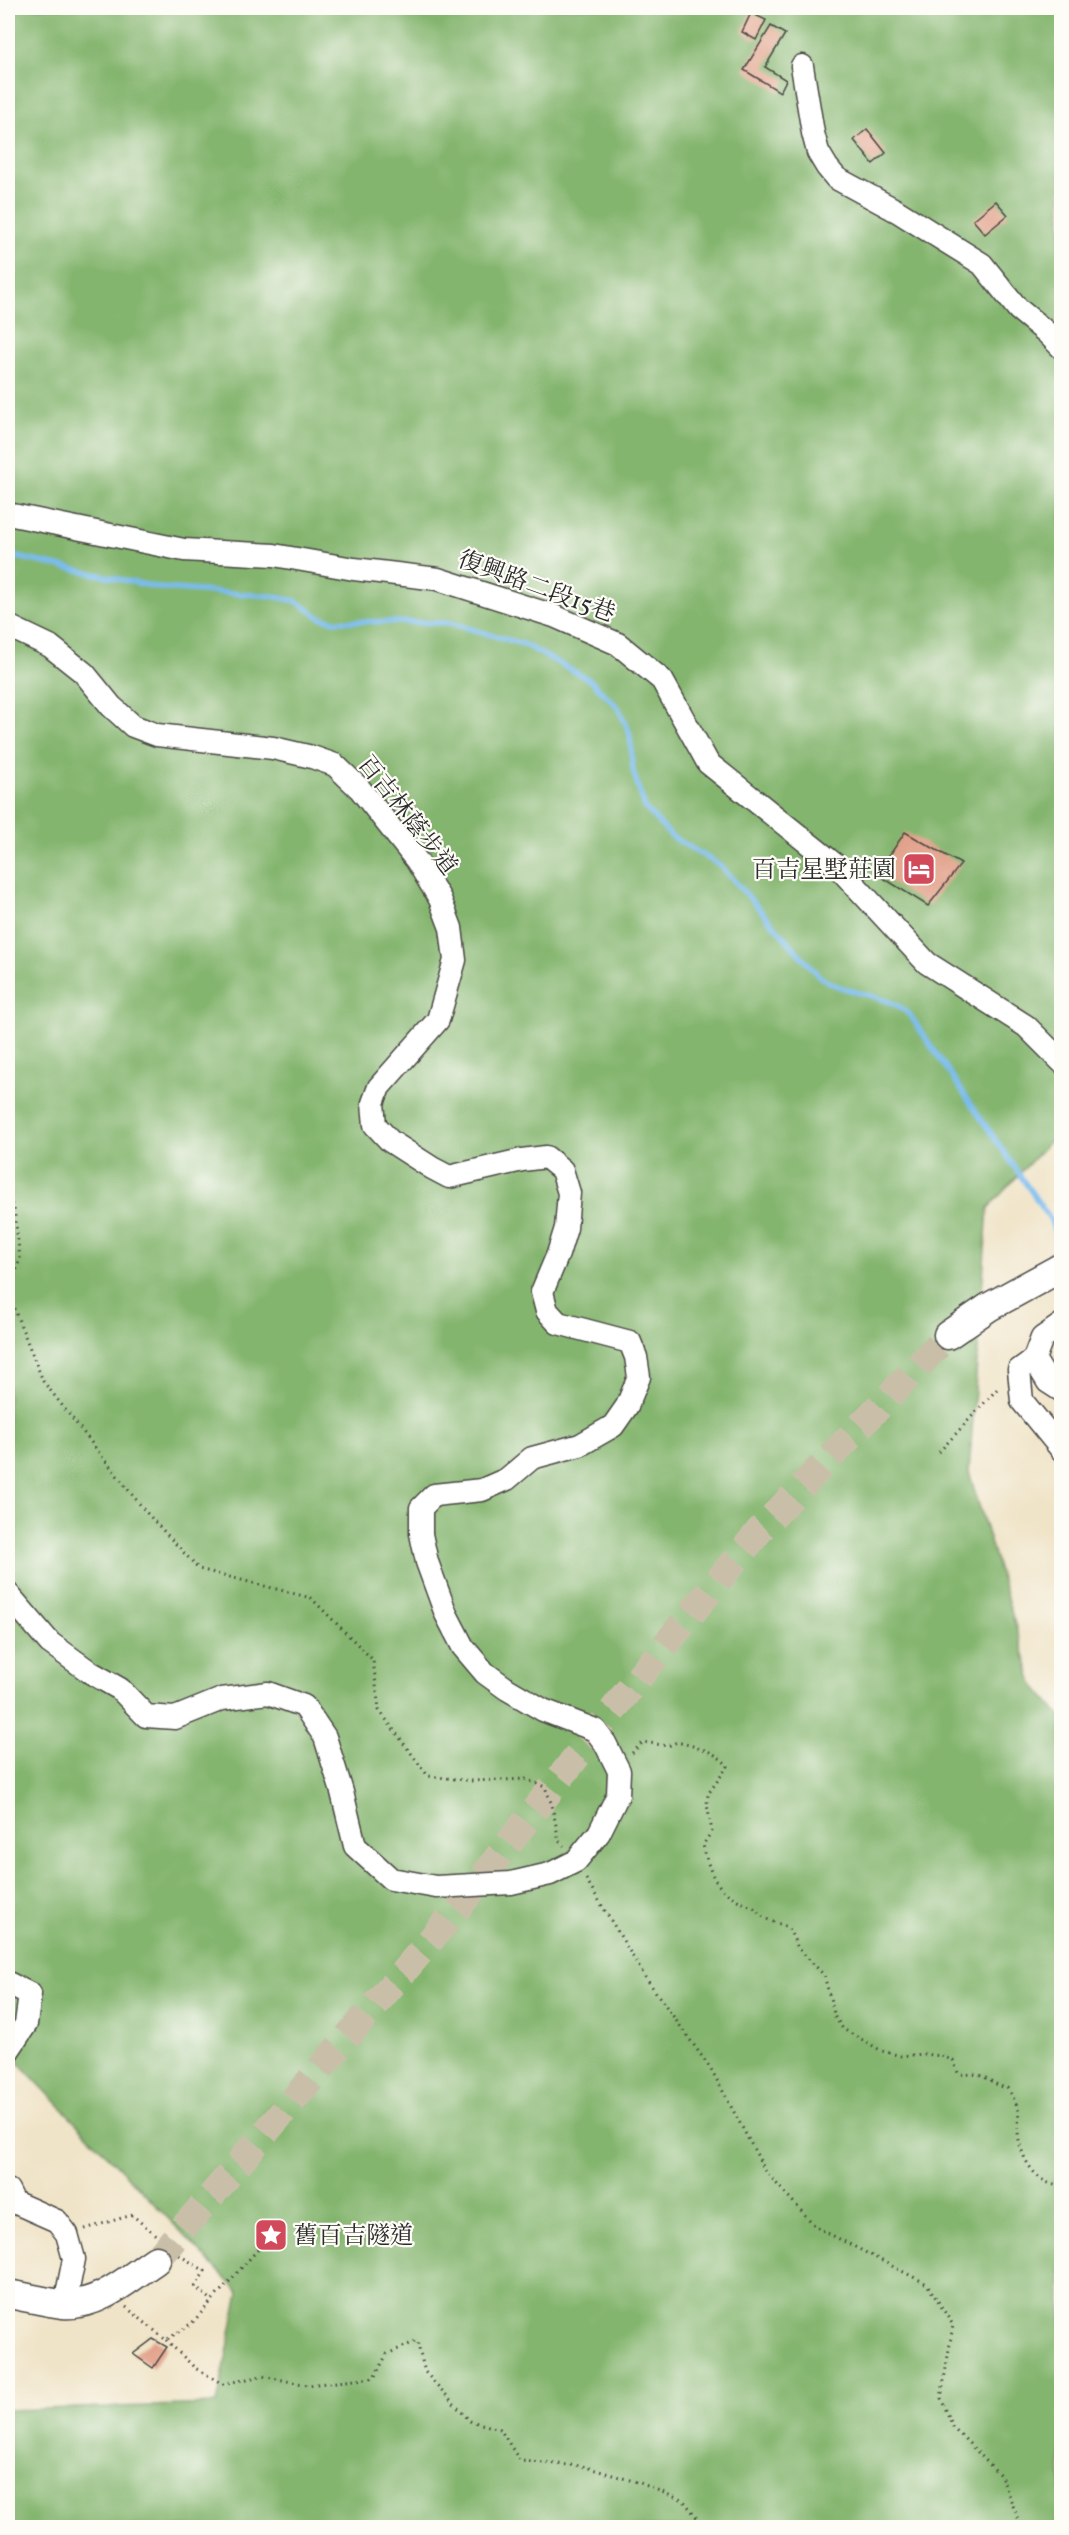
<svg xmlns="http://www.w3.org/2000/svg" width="1069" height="2535" viewBox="0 0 1069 2535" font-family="Vollkorn,'Noto Serif TC',serif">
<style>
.forest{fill:#84b56e;stroke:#58704c;stroke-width:1.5}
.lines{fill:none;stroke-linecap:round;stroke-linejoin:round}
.stream{stroke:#7abcef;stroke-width:5}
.building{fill:#e2a18a}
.major-tunnel{stroke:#c9bfa9;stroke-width:28;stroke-dasharray:28 14;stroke-linecap:butt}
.minor-casing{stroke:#494743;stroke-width:25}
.major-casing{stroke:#494743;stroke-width:31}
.path{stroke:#494743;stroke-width:3;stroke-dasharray:1.5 4.5;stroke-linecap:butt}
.minor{stroke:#fff;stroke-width:22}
.major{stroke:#fff;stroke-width:28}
.labels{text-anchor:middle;stroke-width:4.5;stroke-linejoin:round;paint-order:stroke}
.street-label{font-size:24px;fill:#2b2b2b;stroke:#fdfcf7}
.poi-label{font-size:24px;fill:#2b2b2b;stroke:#fdfcf7;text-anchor:end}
</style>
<rect width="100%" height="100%" fill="#fdfcf7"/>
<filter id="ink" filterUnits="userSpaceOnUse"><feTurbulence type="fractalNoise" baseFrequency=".0167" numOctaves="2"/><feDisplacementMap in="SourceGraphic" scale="12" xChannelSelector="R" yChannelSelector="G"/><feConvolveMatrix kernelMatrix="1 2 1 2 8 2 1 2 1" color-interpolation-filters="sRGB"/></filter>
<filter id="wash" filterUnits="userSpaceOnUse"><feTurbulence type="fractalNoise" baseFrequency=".008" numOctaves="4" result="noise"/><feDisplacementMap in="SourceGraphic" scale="24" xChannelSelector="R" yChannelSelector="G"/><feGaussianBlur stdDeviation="1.35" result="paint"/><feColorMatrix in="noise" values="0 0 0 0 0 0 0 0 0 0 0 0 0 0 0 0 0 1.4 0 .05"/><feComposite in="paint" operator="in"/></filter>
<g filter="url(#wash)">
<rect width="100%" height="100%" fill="#f0e4c8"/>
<path class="forest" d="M8,8H1061V1129L988,1208L969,1472L1033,1684L1061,1717V2527H8V2410L217,2404L239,2292L8,2052Z"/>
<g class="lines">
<path class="stream" d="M8,555L160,588L271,596L296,601L321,618L335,621L450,623L523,644L590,680L618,707L630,734L633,771L645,808L671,836L721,866L819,976C846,996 884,992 909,1014L1050,1219L1056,1236"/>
</g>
<g id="blocks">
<g class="building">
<path d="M751,13L766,20L756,40L742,32Z"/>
<path d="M771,26L785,34L765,67L786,80L780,92L744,70Z"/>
<path d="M867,129L886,153L873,164L854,140Z"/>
<path d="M996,201L1008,215L985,234L973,220Z"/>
<path d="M905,832L961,864L928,906L877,874Z"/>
<path d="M153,2339L167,2347L153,2368L133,2354Z"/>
</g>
</g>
</g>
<g filter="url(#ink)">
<use href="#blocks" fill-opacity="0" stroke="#494743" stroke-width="1.5"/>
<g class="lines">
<path class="major-tunnel" d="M156,2260L458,1908L635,1682L760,1530L948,1335"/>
<g class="minor-casing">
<g id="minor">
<path d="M802,66L813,133L818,152L827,167L836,178L897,211L982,264L1018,309L1046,332L1062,348"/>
<path d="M8,514L184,550L274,555L354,569L438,579L554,616L618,644L662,680L708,763L838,867L927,963L1026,1026L1062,1062"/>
<path d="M8,626L50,646L84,673L111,706L133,726L157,735L273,748L312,757L335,765L360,789L417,861L440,899L451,928L455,960L438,1020L379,1087L373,1103L375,1125L390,1141L432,1168L449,1177L522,1160L546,1157L562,1170L569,1193L566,1228L558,1254L542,1292L547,1311L558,1323L630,1342L636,1357L639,1377L627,1406L613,1426L580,1445L532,1458L507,1479L482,1490L434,1495L421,1508V1534L427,1562L446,1614L463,1647L485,1673L507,1689L543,1710L595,1730L605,1743L619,1771L618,1795L599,1833L576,1861L550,1874L511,1883L436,1887L391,1879L355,1846L342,1792L325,1737L304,1706L268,1693L222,1699L175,1718L146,1716L120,1689L90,1672L50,1643L8,1594"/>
<path d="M1062,1324L1042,1338L1034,1359L1048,1382L1062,1391"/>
<path d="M1034,1359L1019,1370L1022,1401L1062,1450"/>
<path d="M8,1983L30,1994L26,2024L8,2051"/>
<path d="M8,2190L14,2202L57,2221L67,2234L74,2259L65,2304"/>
</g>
</g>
<g class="major-casing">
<g id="major">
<path d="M948,1335L989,1307L1062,1267"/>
<path d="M8,2294C26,2297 45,2302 63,2304C98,2307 129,2278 156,2260"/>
</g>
</g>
<g class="path">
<path d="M8,1199L14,1208L20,1258L9,1296L43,1381L145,1511L199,1569L311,1598L373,1660L379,1710L428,1776L473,1781L525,1779L545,1787L552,1805L559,1841L564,1846"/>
<path d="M939,1452L999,1387"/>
<path d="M632,1753L643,1742L668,1746L677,1742C697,1747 714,1750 728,1766L708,1794L707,1805L712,1831L703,1845C712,1881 717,1892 752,1907C757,1909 758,1913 762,1916C768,1921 780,1924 788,1927L798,1948L824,1975L835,2017L843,2029L882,2051L901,2056L925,2054L941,2056L953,2060L958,2073C965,2076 971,2073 978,2075C989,2078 996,2086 1007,2088C1011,2094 1016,2101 1018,2109C1020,2116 1017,2124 1018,2132C1020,2157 1035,2185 1062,2186"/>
<path d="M586,1879L645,1977L711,2069L766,2172L816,2227L927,2284L953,2325L941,2398L953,2427L1001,2476L1022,2528"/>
<path d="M85,2229L132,2215L158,2237"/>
<path d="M179,2255L205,2271L195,2287L212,2300"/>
<path d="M126,2307L166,2340L192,2323L271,2235"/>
<path d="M166,2340L195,2368L223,2384L262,2376L308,2385L374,2378L387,2354L417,2341L425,2372L470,2421L500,2429L520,2461L582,2466L640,2483L684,2501L705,2528"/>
</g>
<use href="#minor" class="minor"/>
<use href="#major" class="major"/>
</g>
</g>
<defs>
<g id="hotel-square" transform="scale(1.725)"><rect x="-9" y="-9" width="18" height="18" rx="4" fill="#d1495b" stroke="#fdfcf7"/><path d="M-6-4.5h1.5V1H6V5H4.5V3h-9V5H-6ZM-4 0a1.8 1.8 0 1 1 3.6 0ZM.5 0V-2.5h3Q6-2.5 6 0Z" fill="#fff"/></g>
<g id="sight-square" transform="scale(1.725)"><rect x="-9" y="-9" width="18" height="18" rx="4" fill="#d1495b" stroke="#fdfcf7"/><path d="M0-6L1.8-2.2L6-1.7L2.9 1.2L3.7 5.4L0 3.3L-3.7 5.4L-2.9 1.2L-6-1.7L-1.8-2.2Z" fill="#fff"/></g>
</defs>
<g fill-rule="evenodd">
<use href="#hotel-square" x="919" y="869"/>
<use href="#sight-square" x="271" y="2235"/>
</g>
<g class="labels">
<g class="street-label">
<text transform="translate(537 586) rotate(20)" y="8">復興路二段15巷</text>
<text transform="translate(408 815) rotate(52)" y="8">百吉林蔭步道</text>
</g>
<g class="poi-label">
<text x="896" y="877">百吉星墅莊園</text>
<text x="294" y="2243" text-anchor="start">舊百吉隧道</text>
</g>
</g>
<rect width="1069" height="2535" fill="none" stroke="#fdfcf7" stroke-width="30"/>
</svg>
